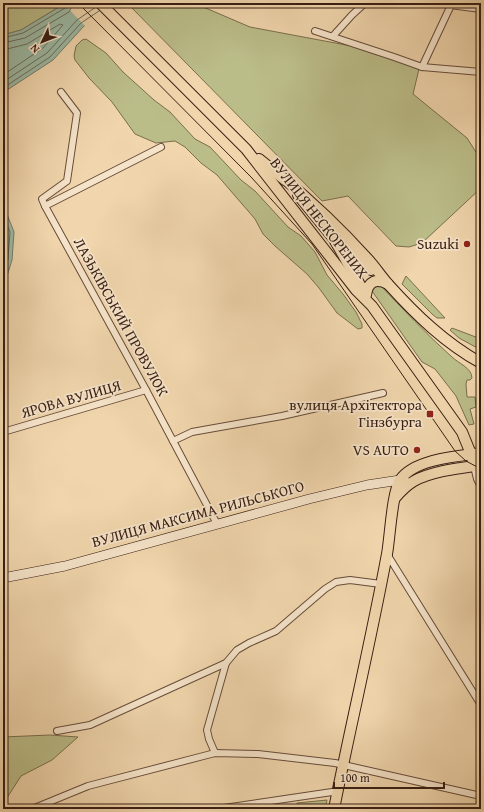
<svg xmlns="http://www.w3.org/2000/svg" width="484" height="812" viewBox="0 0 484 812" font-family="'Gentium Book Plus',serif">
<style>
.green{fill:#bbbd89;stroke:#7a6e4e}
.water{fill:#9cbaa5;stroke:#747c6b}
.pier{fill:#f1d6ad}
.lines{fill:none;stroke-linecap:round;stroke-linejoin:round}
.shore{stroke:#6a6c5c;stroke-width:1}
.minor-casing{stroke:#664c3a;stroke-width:8}
.secondary-casing{stroke:#381e13;stroke-width:10}
.primary-casing{stroke:#381e13;stroke-width:12}
.minor{stroke:#f6e4ca;stroke-width:6}
.secondary{stroke:#f6e4ca;stroke-width:9}
.primary{stroke:#f1d6ad;stroke-width:10}
.tram{stroke:#381e13;stroke-width:1}
.poi-dot{fill:#8f2418;stroke:#f6e4ca;stroke-width:1.5}
.labels{text-anchor:middle;stroke-width:3.5;stroke-linejoin:round;paint-order:stroke}
.street-label{font-size:15px;fill:#381e13;stroke:#f6e4ca}
.poi-label{font-size:15px;fill:#381e13;stroke:#f6e4ca;text-anchor:end}
</style>
<rect width="100%" height="100%" fill="#f1d6ad"/>
<filter id="stains"><feTurbulence type="fractalNoise" baseFrequency=".005" numOctaves="4"/><feColorMatrix values="0 0 0 0 .2 0 0 0 0 .09 0 0 0 0 .02 0 0 0 .5 -.17"/></filter>
<radialGradient id="worn" r=".72"><stop offset=".6" stop-color="#630" stop-opacity="0"/><stop offset="1" stop-color="#630" stop-opacity=".3"/></radialGradient>
<g class="green">
<path d="M3,3H60L62,5L21,30L3,35Z"/>
<path d="M127,3H194L250,27L362,48L419,69L413,94L467,138L481,160V188L422,243L409,247L396,246L348,196L322,201Z"/>
<path d="M86,39L106,53L123,72L154,100L170,112L195,139L210,147L241,180L255,191L288,227L301,236L315,252L327,275L343,294L356,312L362,324V328L358,329L337,313L319,288L307,274L275,246L263,234L255,219L217,175L201,163L185,147L175,141L156,143L135,134L112,102L89,78L75,60L74,56L76,46L82,40Z"/>
<path d="M406,276L445,318H437L432,314L402,284Z"/>
<path d="M379,284C403,309 426,334 452,357C458,363 472,368 472,378L470,380H467L466,384L467,397H475L476,407L470,409L474,424L469,425L456,396L435,369L422,362L372,291V286Z"/>
<path d="M452,328L481,339V350L459,338L450,330Z"/>
<path d="M50,735L78,737L52,760L21,776L3,804V737Z"/>
<path d="M327,800L325,809H294L298,808L297,803Z"/>
</g>
<g class="water">
<path d="M66,3H118L84,26L53,60L4,92L3,105V35L21,30Z"/>
<path d="M3,204L14,232L12,260L3,289Z"/>
</g>
<path class="pier" d="M63,3H120L86,27Z"/>
<g class="lines">
<g class="shore">
<path d="M3,38L23,33L65,8L67,3"/>
<path d="M3,43L25,38L69,12L71,8L72,3"/>
<path d="M3,50L27,44L60,24L63,25L43,48L3,75"/>
<path d="M3,82L47,53L77,20L96,7"/>
<path d="M3,88L50,57L81,23L99,11"/>
<path d="M3,215L10,232L8,259L3,276"/>
</g>
<g class="minor-casing">
<g id="minor">
<path d="M450,5L481,9"/>
<path d="M315,31L394,57L422,67L481,72"/>
<path d="M333,36L352,15L365,3"/>
<path d="M422,67L452,3"/>
<path d="M161,147L45,206L146,390L217,524"/>
<path d="M45,206L42,199L67,181L77,113L61,92"/>
<path d="M3,432L146,390"/>
<path d="M173,441L192,432L282,416L383,393"/>
<path d="M474,466L477,479L481,487"/>
<path d="M387,554L481,705"/>
<path d="M57,731L90,725L226,663"/>
<path d="M215,753L209,739L207,730L226,663L237,650L249,643L276,631L325,589L336,582L350,580L381,584"/>
<path d="M32,809L88,786L215,753L258,754L335,763L481,796"/>
<path d="M217,809L332,792L337,793"/>
</g>
</g>
<g class="secondary-casing">
<path id="secondary" d="M3,578L65,566L309,499L367,485L400,480L405,481"/>
</g>
<g class="primary-casing">
<g id="primary">
<path d="M100,3L246,149L356,290L372,306L462,432L471,454L474,466"/>
<path d="M259,159L285,180"/>
<path d="M281,176C311,201 339,227 365,256C374,265 380,275 388,284C416,315 445,343 481,363"/>
<path d="M298,195L334,239L364,292"/>
<path d="M340,244L371,270"/>
<path d="M366,295C368,281 376,278 388,284"/>
<path d="M395,498C401,491 407,485 414,481C432,471 460,468 481,465"/>
<path d="M334,809C351,724 371,640 387,554C390,538 392,492 400,480C414,459 458,456 481,453"/>
</g>
</g>
<use href="#minor" class="minor"/>
<use href="#secondary" class="secondary"/>
<use href="#primary" class="primary"/>
<path class="tram" d="M78,3L251,177L312,244L455,451L466,461L481,469"/>
</g>
<g class="poi-dot">
<circle cx="467" cy="244" r="4"/>
<rect x="426" y="410" width="8" height="8" rx="2"/>
<circle cx="417" cy="450" r="4"/>
</g>
<g class="labels">
<g class="street-label">
<text transform="translate(319 218) rotate(52)" y="5">ВУЛИЦЯ НЕСКОРЕНИХ</text>
<text transform="translate(121 317) rotate(61)" y="5">ЛАЗЬКІВСЬКИЙ ПРОВУЛОК</text>
<text transform="translate(71 399) rotate(-16)" y="5">ЯРОВА ВУЛИЦЯ</text>
<text transform="translate(198 514) rotate(-15)" y="5">ВУЛИЦЯ МАКСИМА РИЛЬСЬКОГО</text>
</g>
<g class="poi-label">
<text x="459" y="249">Suzuki</text>
<text x="422" y="410">вулиця Архітектора<tspan x="422" dy="17">Гінзбурга</tspan></text>
<text x="409" y="455">VS AUTO</text>
</g>
</g>
<rect width="484" height="812" fill="none" stroke="#f1d6ad" stroke-width="16"/>
<rect x="4" y="4" width="476" height="804" fill="none" stroke="#381e13" stroke-width="2"/>
<rect x="8" y="8" width="468" height="796" fill="none" stroke="#381e13"/>
<g transform="translate(42 42) rotate(227)" stroke="#f6e4ca" stroke-width="3" paint-order="stroke">
<path d="M0-3L7 15L0 10L-7 15Z" fill="#381e13"/>
<text y="-6" font-size="11" font-weight="bold" text-anchor="middle" fill="#381e13">N</text>
</g>
<path d="M334 782v6h110v-6" fill="none" stroke="#381e13" stroke-width="2"/>
<text x="340" y="782" font-size="12" fill="#381e13" stroke="#f6e4ca" stroke-width="3" paint-order="stroke">100 m</text>
<rect width="100%" height="100%" filter="url(#stains)"/>
<rect width="100%" height="100%" fill="url(#worn)"/>
</svg>
